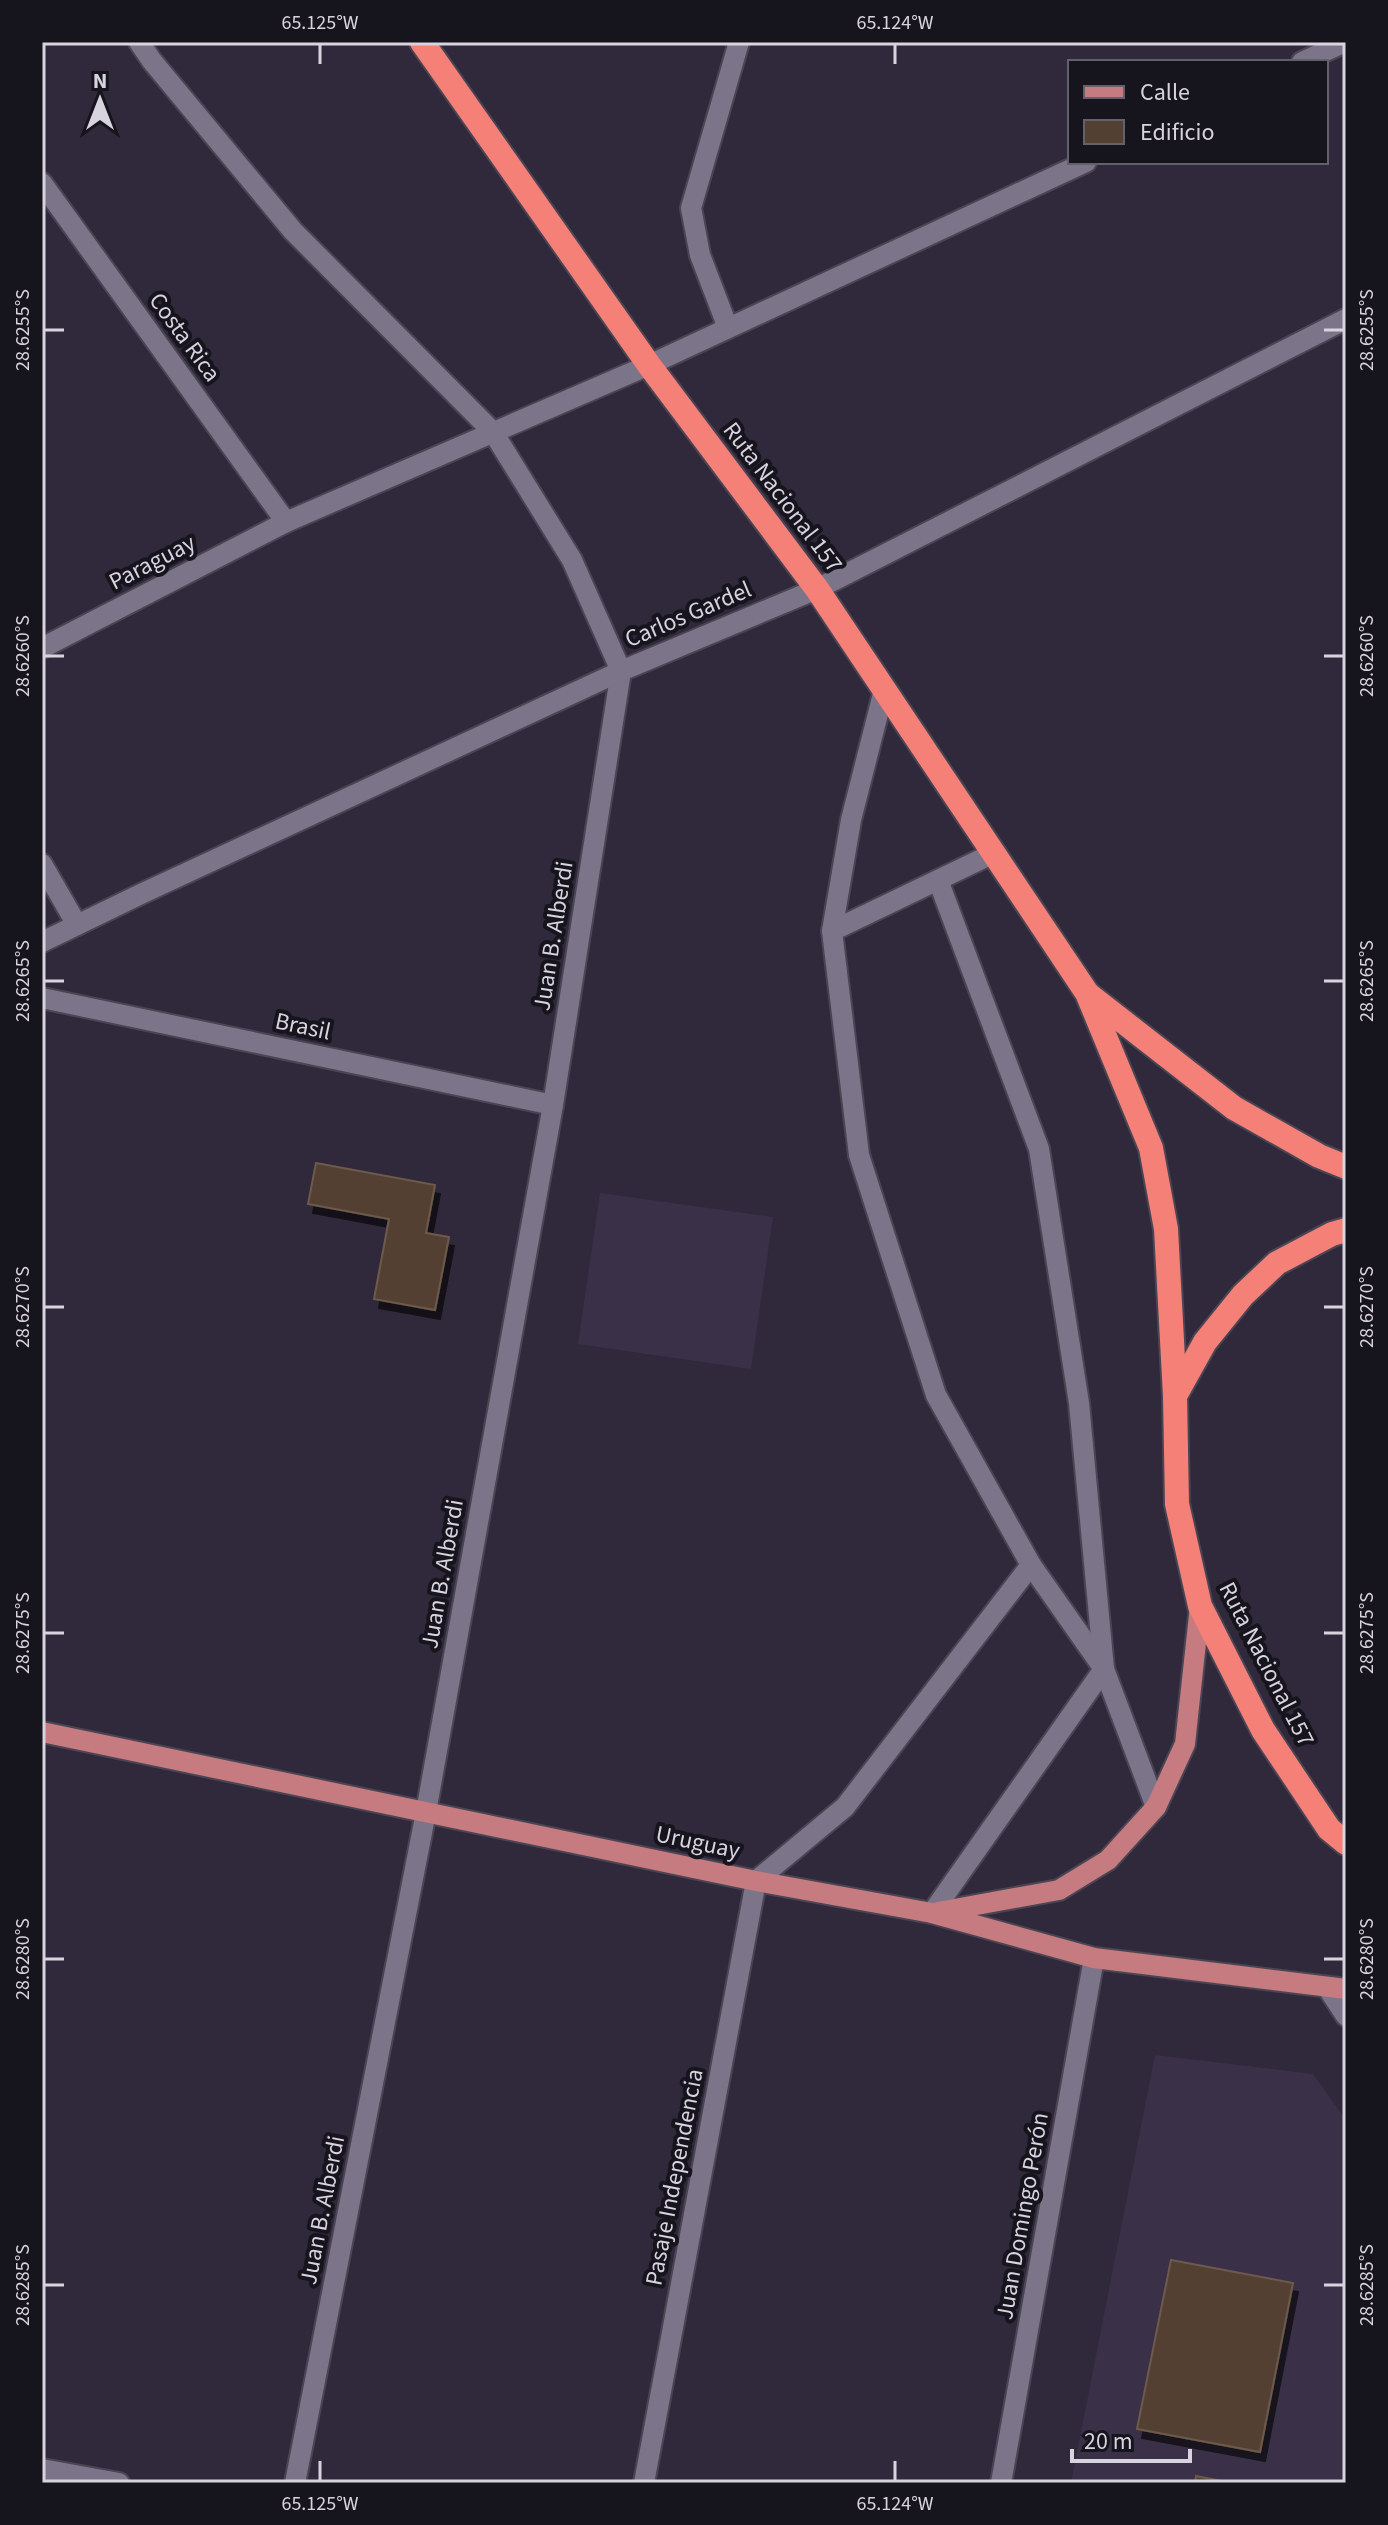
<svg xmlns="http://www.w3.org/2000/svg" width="1388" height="2525" viewBox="0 0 1388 2525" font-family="'Source Sans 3',sans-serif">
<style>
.built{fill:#3a3149}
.building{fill:#524133;stroke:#6d5a4c;stroke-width:2;filter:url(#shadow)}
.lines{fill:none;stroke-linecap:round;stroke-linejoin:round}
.minor-casing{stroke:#4a4453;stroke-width:24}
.major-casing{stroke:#4a4453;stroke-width:24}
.highway-casing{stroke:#4a4453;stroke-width:28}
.minor{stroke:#7c7489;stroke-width:20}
.major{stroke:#c57b7f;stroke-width:20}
.highway{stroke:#f58078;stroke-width:24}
.ticks{fill:none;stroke:#d7d3df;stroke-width:3}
.labels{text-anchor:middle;stroke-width:8;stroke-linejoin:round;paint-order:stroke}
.street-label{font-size:24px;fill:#d7d3df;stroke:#16141c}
.neatline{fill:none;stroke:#d7d3df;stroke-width:3}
.ticks-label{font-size:20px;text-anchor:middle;fill:#d7d3df}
</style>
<defs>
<filter id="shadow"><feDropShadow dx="5" dy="9" stdDeviation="0" flood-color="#0009"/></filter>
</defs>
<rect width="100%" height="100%" fill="#30293b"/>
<g class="built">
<path d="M600,1193L773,1217L751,1369L578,1344Z"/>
<path d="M1155,2055L1313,2074L1346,2120V2483H1071Z"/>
</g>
<g class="building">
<path d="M316,1163L435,1185L426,1233L449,1237L435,1310L374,1299L389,1219L308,1204Z"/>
<path d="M1171,2260L1293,2283L1260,2452L1137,2429Z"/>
<path d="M1196,2476L1232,2483H1195Z"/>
</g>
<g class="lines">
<g class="minor-casing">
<g id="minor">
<path d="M139,42L152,61L293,231L493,432L572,560L621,671L553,1105L426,1812L295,2483"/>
<path d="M1302,62L1345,42"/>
<path d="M42,183L286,522"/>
<path d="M728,328L700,255L691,208L739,42"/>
<path d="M42,648L286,522L649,365L1086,162"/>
<path d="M884,690L851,820L832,931L859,1155L936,1395L1031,1565L1104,1669L1156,1807"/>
<path d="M42,864L77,925"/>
<path d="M832,931L994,853"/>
<path d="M42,942L143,893L621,671L817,589L1346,319"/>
<path d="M42,998L553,1105"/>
<path d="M932,1913L1104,1669L1079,1403L1039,1149L938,880"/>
<path d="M1327,1987L1346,2016"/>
<path d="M42,2469L119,2483"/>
<path d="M644,2483L756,1881L845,1807L1031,1565"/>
<path d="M1001,2483L1094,1958"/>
</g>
</g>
<g class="major-casing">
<g id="major">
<path d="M42,1732L756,1881L932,1913L1094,1958L1346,1989"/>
<path d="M938,1912L1059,1890L1108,1860L1156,1807L1185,1744L1200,1606"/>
</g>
</g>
<g class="highway-casing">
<g id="highway">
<path d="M422,42L649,365L817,589L1087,993L1151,1148L1166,1229L1175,1396"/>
<path d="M1089,995L1234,1108L1319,1156L1346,1167"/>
<path d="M1346,1230L1332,1234L1277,1263L1243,1295L1205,1342L1175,1396L1177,1504L1200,1606L1263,1730L1329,1829L1346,1843"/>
</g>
</g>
<use href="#minor" class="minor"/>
<use href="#major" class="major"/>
<use href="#highway" class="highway"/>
</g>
<path class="ticks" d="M320,44V64M895,44V64M44,330H64M1324,330H1344M44,656H64M1324,656H1344M44,981H64M1324,981H1344M44,1307H64M1324,1307H1344M44,1633H64M1324,1633H1344M44,1959H64M1324,1959H1344M44,2285H64M1324,2285H1344M320,2461V2481M895,2461V2481"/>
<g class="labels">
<g class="street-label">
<text transform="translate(185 337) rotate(54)" y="8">Costa Rica</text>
<text transform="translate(783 497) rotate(53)" y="8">Ruta Nacional 157</text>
<text transform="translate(152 562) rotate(-27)" y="8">Paraguay</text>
<text transform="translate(688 614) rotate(-23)" y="8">Carlos Gardel</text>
<text transform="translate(553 936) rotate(-81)" y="8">Juan B. Alberdi</text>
<text transform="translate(303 1026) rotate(12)" y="8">Brasil</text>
<text transform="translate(442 1574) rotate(-80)" y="8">Juan B. Alberdi</text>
<text transform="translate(1267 1664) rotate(63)" y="8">Ruta Nacional 157</text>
<text transform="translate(698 1842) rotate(12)" y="8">Uruguay</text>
<text transform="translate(674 2177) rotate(-79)" y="8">Pasaje Independencia</text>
<text transform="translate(322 2210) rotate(-79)" y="8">Juan B. Alberdi</text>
<text transform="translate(1022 2216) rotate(-80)" y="8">Juan Domingo Perón</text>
</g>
</g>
<rect width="1388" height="2525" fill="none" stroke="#16141c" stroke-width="88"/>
<rect x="1068" y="60" width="260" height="104" fill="#16141c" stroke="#63606a" stroke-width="2"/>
<rect x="1084" y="86" width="40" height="12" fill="#c57b7f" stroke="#63606a" stroke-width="2"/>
<text x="1140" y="100" font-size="24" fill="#d7d3df">Calle</text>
<rect x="1084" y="120" width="40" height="24" fill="#524133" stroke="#63606a" stroke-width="2"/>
<text x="1140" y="140" font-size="24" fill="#d7d3df">Edificio</text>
<g transform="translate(100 100)" stroke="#16141c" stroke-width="6" paint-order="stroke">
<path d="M0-6L14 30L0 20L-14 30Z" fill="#d7d3df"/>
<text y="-12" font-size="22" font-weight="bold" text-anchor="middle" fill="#d7d3df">N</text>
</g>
<path d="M1072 2449v12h118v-12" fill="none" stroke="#d7d3df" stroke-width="4"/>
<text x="1084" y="2449" font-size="24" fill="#d7d3df" stroke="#16141c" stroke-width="6" paint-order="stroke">20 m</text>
<rect x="44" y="44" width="1300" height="2437" class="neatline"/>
<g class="ticks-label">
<text x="320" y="29">65.125°W</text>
<text x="895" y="29">65.124°W</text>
<text transform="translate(22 330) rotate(-90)" y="7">28.6255°S</text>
<text transform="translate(1366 330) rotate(-90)" y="7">28.6255°S</text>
<text transform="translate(22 656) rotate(-90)" y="7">28.6260°S</text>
<text transform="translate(1366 656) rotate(-90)" y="7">28.6260°S</text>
<text transform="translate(22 981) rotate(-90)" y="7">28.6265°S</text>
<text transform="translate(1366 981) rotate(-90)" y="7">28.6265°S</text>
<text transform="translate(22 1307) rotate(-90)" y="7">28.6270°S</text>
<text transform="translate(1366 1307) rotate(-90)" y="7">28.6270°S</text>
<text transform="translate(22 1633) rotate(-90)" y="7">28.6275°S</text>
<text transform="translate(1366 1633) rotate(-90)" y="7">28.6275°S</text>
<text transform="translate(22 1959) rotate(-90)" y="7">28.6280°S</text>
<text transform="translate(1366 1959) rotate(-90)" y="7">28.6280°S</text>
<text transform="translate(22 2285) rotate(-90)" y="7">28.6285°S</text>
<text transform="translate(1366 2285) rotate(-90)" y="7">28.6285°S</text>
<text x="320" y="2510">65.125°W</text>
<text x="895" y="2510">65.124°W</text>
</g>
</svg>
